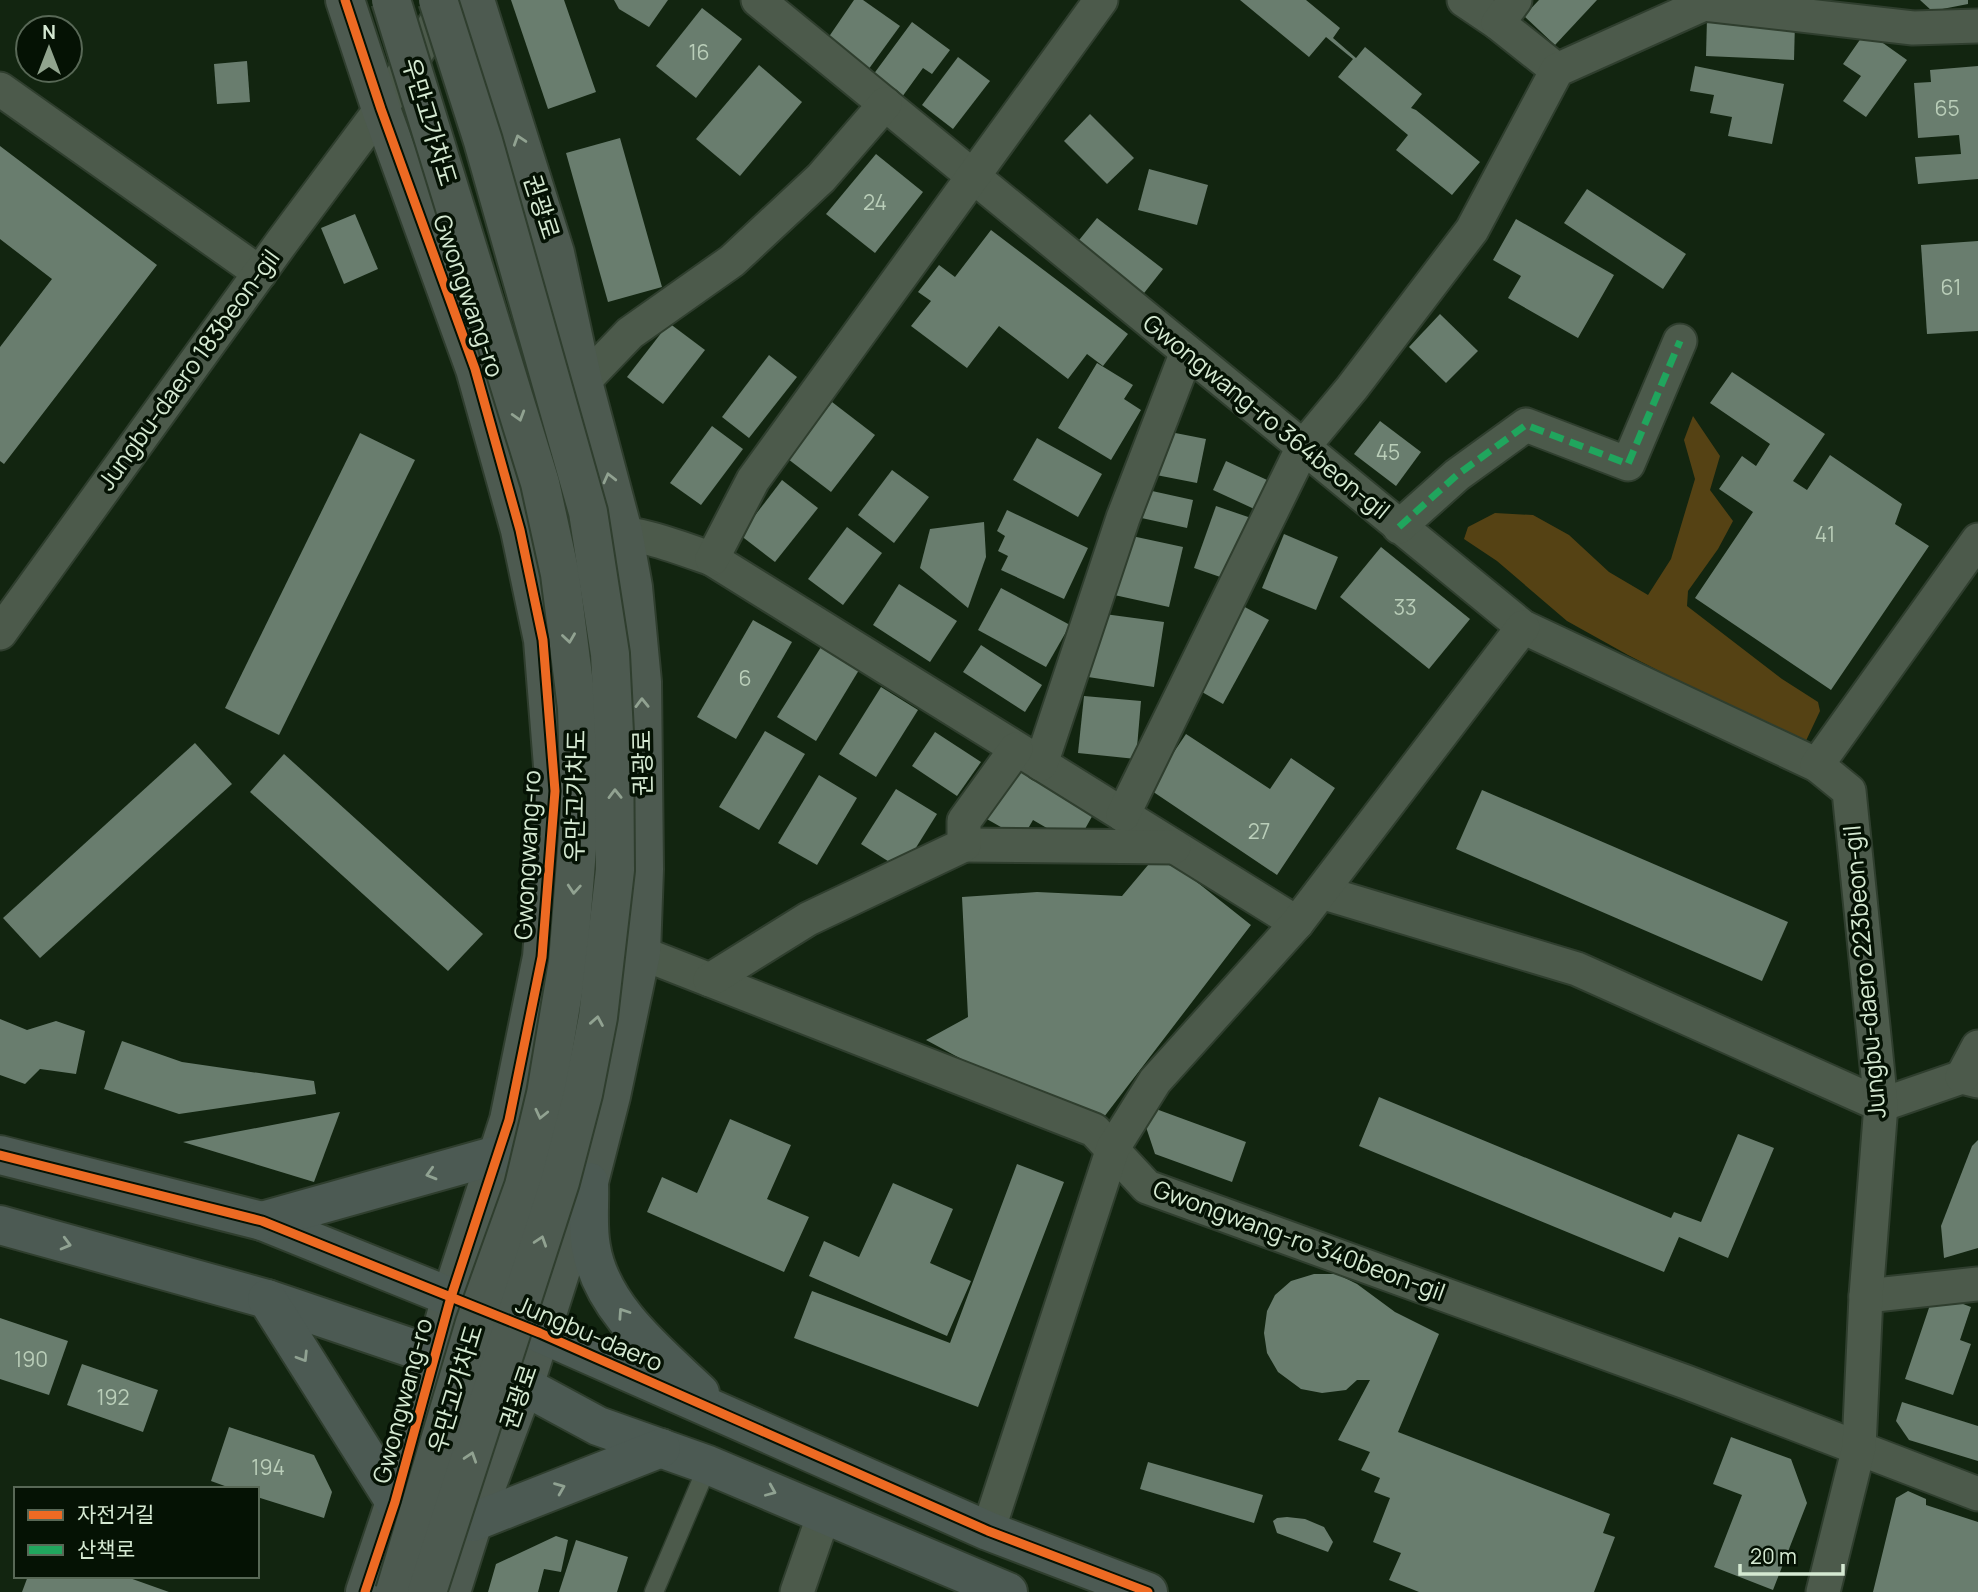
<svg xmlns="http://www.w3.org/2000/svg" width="1978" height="1592" viewBox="0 0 1978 1592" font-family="Manrope,'Noto Sans KR',sans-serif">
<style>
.forest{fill:#554214}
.building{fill:#697d6e}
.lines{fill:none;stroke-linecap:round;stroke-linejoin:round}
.lane-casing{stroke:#2f3e2e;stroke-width:21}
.street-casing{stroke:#2f3e2e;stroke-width:37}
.secondary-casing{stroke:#2f3e2e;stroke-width:42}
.primary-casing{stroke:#2f3e2e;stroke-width:42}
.lane{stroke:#4c5a4b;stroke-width:18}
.street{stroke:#4c5a4b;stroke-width:33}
.secondary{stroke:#4d5a50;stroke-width:38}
.primary{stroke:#4c5a53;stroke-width:38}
.secondary-bridge-casing{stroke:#2f3e2e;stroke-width:42;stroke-linecap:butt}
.secondary-bridge{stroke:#4d5a50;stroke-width:38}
.quiet{stroke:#20a55d;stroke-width:7;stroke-dasharray:14 7;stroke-linecap:butt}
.cycleway-casing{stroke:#051204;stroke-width:13}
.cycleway{stroke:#ed6a23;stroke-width:9}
.oneway{stroke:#91a291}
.oneway2{stroke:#90a292}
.labels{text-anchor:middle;stroke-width:7;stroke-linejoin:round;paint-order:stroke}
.number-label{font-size:21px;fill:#baceb9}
.street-label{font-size:24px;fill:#d5e9d2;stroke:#051204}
</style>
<rect width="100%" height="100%" fill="#122510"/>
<path class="forest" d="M1693,416L1720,456L1710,490L1733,521L1718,549L1688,591L1687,606L1782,679L1818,702L1820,711L1804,745L1628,655L1567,621L1497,561L1464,539L1468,527L1495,513L1533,515L1569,535L1609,572L1648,595L1671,559L1695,479L1684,440Z"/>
<g class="building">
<path d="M511,0H564L596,92L548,109Z"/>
<path d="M614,0H668L649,27L619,9Z"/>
<path d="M854,0H863L900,26L868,70L826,41Z"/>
<path d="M1240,0H1306L1340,28L1333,38L1356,58L1365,47L1422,94L1411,108L1416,110L1480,162L1452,195L1396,150L1408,135L1338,77L1353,59L1326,37L1309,57Z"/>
<path d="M1539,0H1597L1555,45L1524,16Z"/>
<path d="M1920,0H1968V4L1932,11Z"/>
<path d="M702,8L742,39L696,98L656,66Z"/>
<path d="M1707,18L1795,22L1794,60L1706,56Z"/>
<path d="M912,22L950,50L932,74L923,68L902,97L873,75Z"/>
<path d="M1866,31L1907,60L1866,117L1843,101L1861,76L1843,64Z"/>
<path d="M958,57L990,81L953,129L922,105Z"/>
<path d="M247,61L250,102L217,104L214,64Z"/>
<path d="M759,65L802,102L740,176L696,139Z"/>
<path d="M1695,66L1784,84L1772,144L1728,136L1732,117L1710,113L1714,95L1690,91Z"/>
<path d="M1978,66V179L1918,184L1915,157L1961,154L1959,135L1918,138L1914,83L1931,82L1930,70Z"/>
<path d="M1090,114L1134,158L1107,184L1064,141Z"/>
<path d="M620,138L662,287L608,302L566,153Z"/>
<path d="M0,146L157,265L4,464L0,461V347L52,279L0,239Z"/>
<path d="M876,154L923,192L875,253L826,214Z"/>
<path d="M1149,169L1208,185L1197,225L1138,210Z"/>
<path d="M1587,189L1686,254L1663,289L1564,223Z"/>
<path d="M355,214L378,269L344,284L321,228Z"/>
<path d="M1097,218L1163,269L1137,302L1071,250Z"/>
<path d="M1516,219L1614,275L1578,338L1508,298L1521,276L1493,260Z"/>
<path d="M991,230L1128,334L1103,366L1087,354L1068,379L999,326L967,368L911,326L931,301L918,292L939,265L955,277Z"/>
<path d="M1978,241V331L1927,334L1921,245Z"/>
<path d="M1440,314L1478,351L1446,383L1409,347Z"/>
<path d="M669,323L705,350L663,404L627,377Z"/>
<path d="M769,355L797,377L749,438L722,417Z"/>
<path d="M1097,363L1133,385L1124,399L1141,410L1111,460L1058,428Z"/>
<path d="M1732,372L1825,434L1793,481L1807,490L1830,455L1902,504L1895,524L1929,546L1831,690L1695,598L1753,512L1719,489L1742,456L1756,466L1770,444L1710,403Z"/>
<path d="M832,402L875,435L831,492L788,459Z"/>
<path d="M1380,421L1421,452L1396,486L1354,454Z"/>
<path d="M712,426L743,449L701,505L670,483Z"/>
<path d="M1160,430L1206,439L1197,483L1151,474Z"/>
<path d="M360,433L415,460L279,735L225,708Z"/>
<path d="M1037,438L1102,474L1078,517L1013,480Z"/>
<path d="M1226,461L1276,484L1263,513L1213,490Z"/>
<path d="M892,470L929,497L894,543L858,515Z"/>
<path d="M782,480L818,508L775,562L740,535Z"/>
<path d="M1143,489L1193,500L1187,528L1137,517Z"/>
<path d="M1216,506L1254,519L1232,581L1194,568Z"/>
<path d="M1007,510L1088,548L1064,599L1001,570L1008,556L998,551L1005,536L997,531Z"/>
<path d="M984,522L986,557L968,608L920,568L930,529Z"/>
<path d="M847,527L882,553L843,605L808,579Z"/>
<path d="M1118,533L1183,547L1169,607L1105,593Z"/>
<path d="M1284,534L1338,557L1316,610L1262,588Z"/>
<path d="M1381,547L1470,619L1429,669L1340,597Z"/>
<path d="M899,584L957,621L930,662L873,625Z"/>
<path d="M1001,588L1070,625L1046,667L978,630Z"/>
<path d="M1241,605L1269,620L1223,704L1195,688Z"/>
<path d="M1097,613L1164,622L1154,687L1088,677Z"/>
<path d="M753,620L792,642L736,739L697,717Z"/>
<path d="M981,645L1042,685L1025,712L963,672Z"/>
<path d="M821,647L859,670L816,741L777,717Z"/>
<path d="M881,687L918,710L876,777L839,754Z"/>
<path d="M1084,696L1141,701L1136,759L1078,753Z"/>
<path d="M765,731L805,754L759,830L719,807Z"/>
<path d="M935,732L981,762L957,796L912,766Z"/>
<path d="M1186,734L1270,789L1291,758L1335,788L1277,875L1149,789Z"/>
<path d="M195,743L232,784L40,958L3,918Z"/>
<path d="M284,754L483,934L448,971L250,792Z"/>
<path d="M1020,759L1099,804L1076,845L1033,820L1022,839L985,818Z"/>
<path d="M819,775L857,798L817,865L778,843Z"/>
<path d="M896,789L937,814L902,870L861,844Z"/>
<path d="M1482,790L1788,922L1762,981L1456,849Z"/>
<path d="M1159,852L1251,925L1094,1130L926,1040L968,1017L962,897L1037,892L1122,896Z"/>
<path d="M0,1019L27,1030L56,1021L85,1031L76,1074L40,1069L25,1084L0,1075Z"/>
<path d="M122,1041L182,1062L314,1081L316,1094L179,1114L104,1089Z"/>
<path d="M1379,1097L1671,1218L1674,1212L1701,1222L1738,1134L1774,1148L1728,1258L1679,1237L1664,1272L1359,1146Z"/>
<path d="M1156,1109L1246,1142L1232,1182L1155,1154L1145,1124Z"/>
<path d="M340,1112L314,1182L183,1142Z"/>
<path d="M730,1119L791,1145L767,1199L809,1217L784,1272L647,1212L662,1177L697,1193Z"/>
<path d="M1978,1140V1248L1944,1258L1941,1226L1972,1146Z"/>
<path d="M1017,1164L1064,1182L978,1407L794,1338L812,1291L950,1343Z"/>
<path d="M893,1183L953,1209L930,1263L971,1281L947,1336L809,1276L824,1241L859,1257Z"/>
<path d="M1314,1274H1337L1357,1284L1395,1312L1439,1334L1398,1432L1610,1514L1603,1533L1615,1537L1594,1592H1419L1389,1580L1401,1553L1373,1542L1390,1498L1374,1492L1380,1478L1361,1470L1370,1452L1338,1440L1370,1380H1357L1346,1390L1322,1393L1301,1389L1278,1372L1267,1353L1264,1333L1267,1311L1275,1295L1291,1281Z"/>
<path d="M1934,1293L1971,1307L1960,1340L1971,1344L1953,1395L1905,1379Z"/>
<path d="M0,1318L68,1341L49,1395L0,1379Z"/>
<path d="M82,1364L158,1390L143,1432L67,1405Z"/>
<path d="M1902,1402L1978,1426V1461L1909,1440L1896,1421Z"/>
<path d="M229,1427L314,1455L332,1492L324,1518L257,1497V1489H233L211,1481Z"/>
<path d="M1731,1437L1791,1459L1807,1503L1773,1590L1714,1567L1742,1495L1713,1484Z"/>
<path d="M1148,1462L1263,1495L1254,1523L1140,1489Z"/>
<path d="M1908,1491L1926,1499V1505L1978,1522V1592H1873L1896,1498Z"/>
<path d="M1287,1517L1305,1519L1324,1527L1333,1542L1328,1552L1277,1533L1273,1521L1277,1518Z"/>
<path d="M556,1536L568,1540L561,1572L544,1569L538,1592H488L496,1564Z"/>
<path d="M576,1540L628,1557L617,1592H559Z"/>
<path d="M28,1576H124L169,1592H22Z"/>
</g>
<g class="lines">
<g class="lane-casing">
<path id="lane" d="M654,1592L708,1465"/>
</g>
<g class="street-casing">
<g id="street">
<path d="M758,0L1523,627L1817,765"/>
<path d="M1464,0L1498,23"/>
<path d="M1515,0L1498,23L1557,70"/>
<path d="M0,89L260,273"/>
<path d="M583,382L630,333L732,261L821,178L885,104"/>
<path d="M1399,527L1457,475L1526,425L1628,464L1680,341"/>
<path d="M599,531C640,532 675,546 712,559L1297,923"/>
<path d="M712,559L753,480L1101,0"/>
<path d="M0,633L282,242L381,109L450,0"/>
<path d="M1041,764L1123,518L1187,352"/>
<path d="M1123,815L1303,447L1352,388L1472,230L1557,70L1704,4L1913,28L1978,26"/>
<path d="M964,845L1174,847"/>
<path d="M1321,892L1577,969L1881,1105L1962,1077L1978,1081"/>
<path d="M641,953L1094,1130L1147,1187L1686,1382L1978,1494"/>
<path d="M710,980L808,919L964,845V821L1016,749"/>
<path d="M1962,1077L1978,1047"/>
<path d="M1866,1296L1978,1284"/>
<path d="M988,1531L1113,1148L1155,1081L1297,923L1523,627"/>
<path d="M797,1592L824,1514"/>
<path d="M1823,1592L1859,1447L1866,1296L1881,1105L1849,791L1817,765L1978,540"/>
</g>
</g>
<g class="secondary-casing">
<g id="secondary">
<path d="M345,0L381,109L475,369L520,530L543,640L555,791L542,957L509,1120L451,1297L395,1502L365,1592"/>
<path d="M451,1592L473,1522L524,1386L589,1182L611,1096L641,953L644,869L642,682L633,587L623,532L583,382L555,253L475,0"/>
</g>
</g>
<g class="primary-casing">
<g id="primary">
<path d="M0,1155L262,1221L540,1333L988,1531L1148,1592"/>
<path d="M589,1182C590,1203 587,1226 591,1247C601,1308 658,1353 700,1393"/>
<path d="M262,1221L497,1155"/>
<path d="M0,1225L267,1299L524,1386L598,1426L708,1465L1008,1592"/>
<path d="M267,1299L395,1502"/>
<path d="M473,1522L661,1448"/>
</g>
</g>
<use href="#lane" class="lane"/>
<use href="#street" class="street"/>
<use href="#secondary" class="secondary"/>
<use href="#primary" class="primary"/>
<g class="secondary-bridge-casing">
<g id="secondary-bridge">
<path d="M391,0L540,483L560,574L577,708L580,811L568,962L546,1094L524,1186L475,1323L395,1592"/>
<path d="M427,1592L560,1182L583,1094L598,1017L615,870L614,733L610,654L588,512L483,141L438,0"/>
</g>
</g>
<use href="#secondary-bridge" class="secondary-bridge"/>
<path class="quiet" d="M1399,527L1457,475L1526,425L1628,464L1680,341"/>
<g class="cycleway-casing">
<g id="cycleway">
<path d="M345,0L381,109L475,369L520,530L543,640L555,791L542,957L509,1120L451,1297L395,1502L365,1592"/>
<path d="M0,1155L262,1221L540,1333L988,1531L1148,1592"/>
</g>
</g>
<use href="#cycleway" class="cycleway"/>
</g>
<defs><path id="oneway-chevron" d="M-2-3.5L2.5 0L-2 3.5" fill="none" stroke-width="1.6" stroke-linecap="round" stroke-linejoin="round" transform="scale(1.75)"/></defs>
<g class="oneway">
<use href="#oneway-chevron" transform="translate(519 140) rotate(-108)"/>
<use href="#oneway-chevron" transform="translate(519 416) rotate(73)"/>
<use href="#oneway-chevron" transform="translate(609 478) rotate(-104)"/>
<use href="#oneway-chevron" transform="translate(569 638) rotate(82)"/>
<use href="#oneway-chevron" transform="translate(642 703) rotate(-91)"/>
<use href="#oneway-chevron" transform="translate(615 794) rotate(-91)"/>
<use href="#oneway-chevron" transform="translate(574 889) rotate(94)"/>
<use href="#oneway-chevron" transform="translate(597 1021) rotate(-80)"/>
<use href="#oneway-chevron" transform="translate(541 1114) rotate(103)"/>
<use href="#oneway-chevron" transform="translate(541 1241) rotate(-72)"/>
<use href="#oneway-chevron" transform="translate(471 1457) rotate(-72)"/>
</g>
<g class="oneway2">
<use href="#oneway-chevron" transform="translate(431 1174) rotate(164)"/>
<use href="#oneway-chevron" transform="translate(66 1244) rotate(15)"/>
<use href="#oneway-chevron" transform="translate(623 1313) rotate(-124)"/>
<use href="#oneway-chevron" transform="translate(303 1357) rotate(58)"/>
<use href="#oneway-chevron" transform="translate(560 1488) rotate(-22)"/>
<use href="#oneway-chevron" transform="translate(771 1491) rotate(23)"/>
</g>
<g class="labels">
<g class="number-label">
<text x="699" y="60">16</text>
<text x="1947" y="116">65</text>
<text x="875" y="210">24</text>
<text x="1951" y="295">61</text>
<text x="1388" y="460">45</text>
<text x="1825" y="542">41</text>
<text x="1405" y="615">33</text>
<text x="745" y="686">6</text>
<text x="1259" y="839">27</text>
<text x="31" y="1367">190</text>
<text x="113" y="1405">192</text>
<text x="268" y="1475">194</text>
</g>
<g class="street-label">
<text transform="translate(429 122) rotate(73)" y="8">우만고가차도</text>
<text transform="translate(541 207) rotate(72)" y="8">권광로</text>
<text transform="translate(468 296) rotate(71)" y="8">Gwongwang-ro</text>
<text transform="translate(189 370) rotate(-54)" y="8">Jungbu-daero 183beon-gil</text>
<text transform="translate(1266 417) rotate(39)" y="8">Gwongwang-ro 364beon-gil</text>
<text transform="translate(643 763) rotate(-91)" y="8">권광로</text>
<text transform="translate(576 796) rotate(-89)" y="8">우만고가차도</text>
<text transform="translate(528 855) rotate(-87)" y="8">Gwongwang-ro</text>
<text transform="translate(1865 972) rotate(-95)" y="8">Jungbu-daero 223beon-gil</text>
<text transform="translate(1299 1241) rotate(20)" y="8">Gwongwang-ro 340beon-gil</text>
<text transform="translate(589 1334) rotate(23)" y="8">Jungbu-daero</text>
<text transform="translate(456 1389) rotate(-73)" y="8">우만고가차도</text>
<text transform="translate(519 1397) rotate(-71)" y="8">권광로</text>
<text transform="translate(403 1401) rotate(-75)" y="8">Gwongwang-ro</text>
</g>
</g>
<rect x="14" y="1487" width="245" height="91" fill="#051204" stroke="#586856" stroke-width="2"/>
<rect x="28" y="1510" width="35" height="10" fill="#ed6a23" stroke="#586856" stroke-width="2"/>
<text x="77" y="1522" font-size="21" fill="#d5e9d2">자전거길</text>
<rect x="28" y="1545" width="35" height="10" fill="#20a55d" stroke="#586856" stroke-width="2"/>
<text x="77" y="1557" font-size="21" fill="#d5e9d2">산책로</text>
<g transform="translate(49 49)"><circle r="33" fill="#051204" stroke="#586856" stroke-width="2"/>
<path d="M0-5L12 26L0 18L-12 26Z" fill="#91a48e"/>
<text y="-10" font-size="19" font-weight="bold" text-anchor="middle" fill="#d5e9d2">N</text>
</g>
<path d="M1740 1564v10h103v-10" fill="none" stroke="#d5e9d2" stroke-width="3.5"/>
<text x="1750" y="1564" font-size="21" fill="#d5e9d2" stroke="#051204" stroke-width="5" paint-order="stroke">20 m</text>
</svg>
